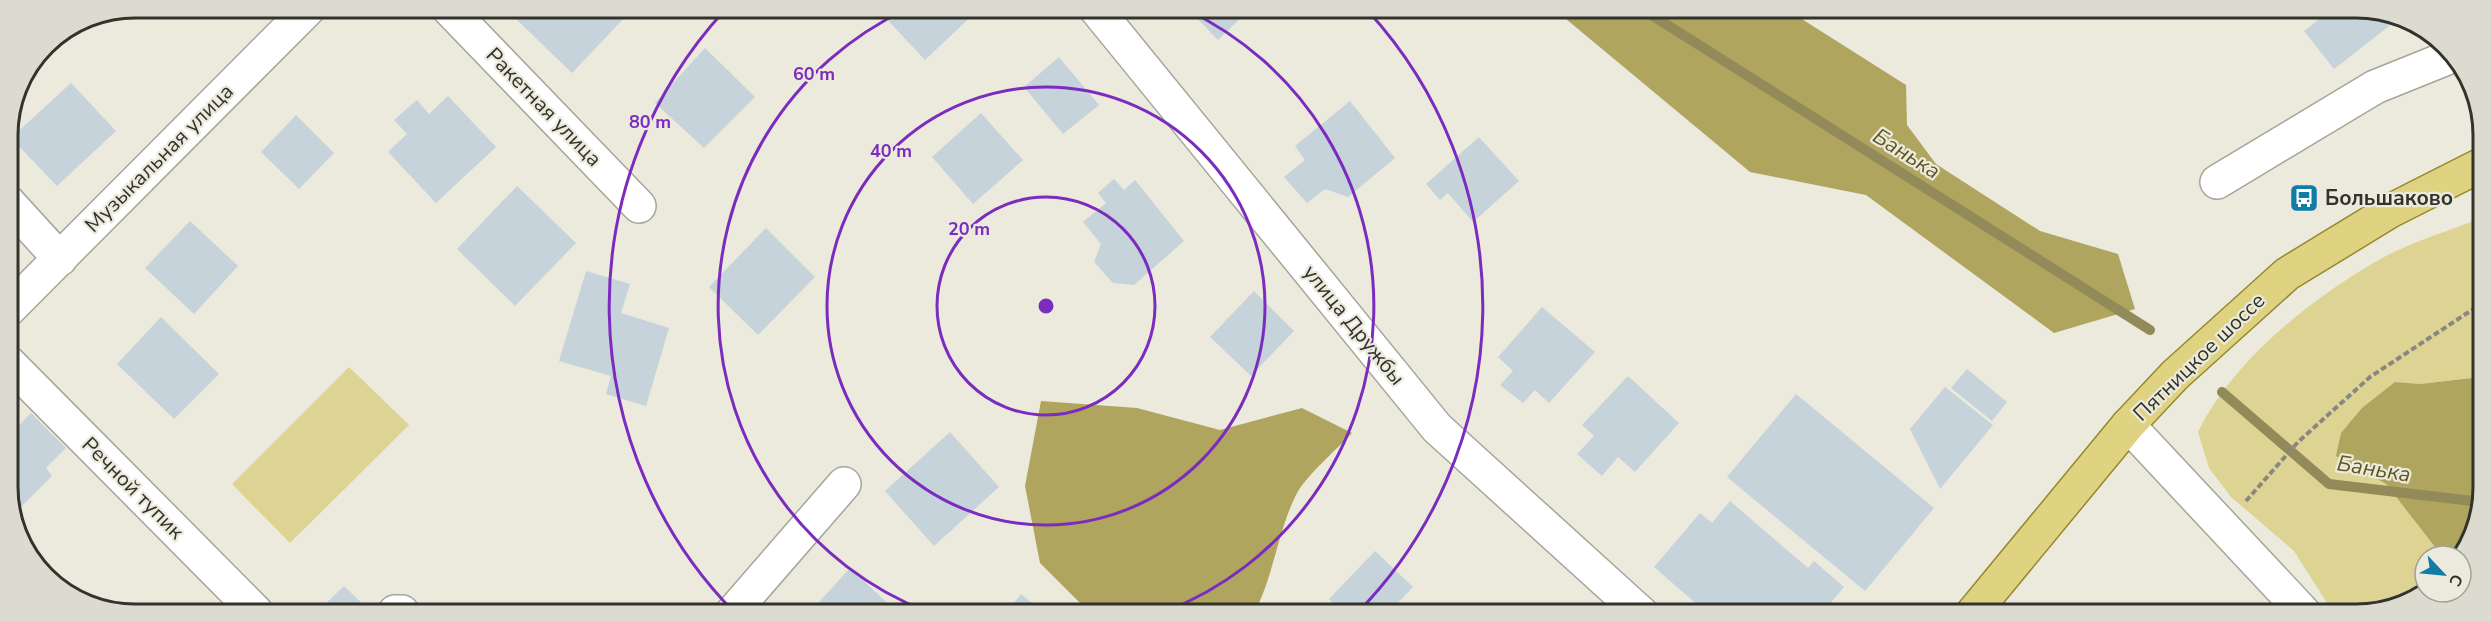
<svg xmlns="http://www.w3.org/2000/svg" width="2491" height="622" viewBox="0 0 2491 622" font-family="'Nunito Sans',sans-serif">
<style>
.green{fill:#ddd393}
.forest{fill:#b0a55e}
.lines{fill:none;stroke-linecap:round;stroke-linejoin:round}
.stream{stroke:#928a58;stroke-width:10}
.building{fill:#c7d3da}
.minor-casing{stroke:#a6a59a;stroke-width:36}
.major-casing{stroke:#95882d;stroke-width:36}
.path{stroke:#898880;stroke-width:4;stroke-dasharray:6 3;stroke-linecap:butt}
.minor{stroke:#fff;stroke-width:33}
.major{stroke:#dfd381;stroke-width:33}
.ring{fill:none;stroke:#7b2cbf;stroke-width:3}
.labels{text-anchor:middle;stroke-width:4.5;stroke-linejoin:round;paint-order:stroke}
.street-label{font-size:21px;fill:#33322d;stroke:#ebeadd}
.poi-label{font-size:21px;font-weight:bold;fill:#33322d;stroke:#ebeadd;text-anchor:start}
.water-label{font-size:22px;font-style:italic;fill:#5f5722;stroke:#ebeadd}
.rim{fill:none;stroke:#33322d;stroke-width:3}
.centre{fill:#7b2cbf;stroke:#ebeadd;stroke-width:3}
.ring-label{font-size:18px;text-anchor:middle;font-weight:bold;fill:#7b2cbf;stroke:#ebeadd;stroke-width:4.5;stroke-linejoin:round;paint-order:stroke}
</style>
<rect width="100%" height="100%" fill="#ebeadd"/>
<g class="green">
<path d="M2481,218V377L2420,384L2395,382L2336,456L2386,484L2442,556H2425V589L2364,614H2334L2294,551L2231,497L2209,468L2198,432C2233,361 2307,302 2375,262C2407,243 2447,232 2481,218Z"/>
<path d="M349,367L409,425L290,543L232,484Z"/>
</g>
<g class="forest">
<path d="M1554,9H1786L1906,85L1907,125L1936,164L2040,231L2118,254L2135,309L2054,333L1866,195L1750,172Z"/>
<path d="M2481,377V512L2455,556H2442L2386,484L2336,456L2341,433L2362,408L2395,382L2420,384Z"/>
<path d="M1041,401L1137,408L1220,430L1302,408L1352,433C1338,448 1304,478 1296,495C1277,533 1274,576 1254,613H1090L1040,563L1025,486Z"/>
</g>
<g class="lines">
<g class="stream">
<path d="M1642,9L2150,330"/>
<path d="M2222,392L2329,484L2481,502"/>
</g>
</g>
<g class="building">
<path d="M521,8H619L627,15L572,73L513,16Z"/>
<path d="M888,8H980L925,60L882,14Z"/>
<path d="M1188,9H1250L1218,40Z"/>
<path d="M2331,10H2381L2398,19L2334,69L2304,31Z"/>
<path d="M705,48L755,97L704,148L655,103Z"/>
<path d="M1059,57L1099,105L1063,134L1024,87Z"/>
<path d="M71,83L116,131L57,186L11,138Z"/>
<path d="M448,96L496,147L436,203L388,152L407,134L394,120L417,100L429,114Z"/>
<path d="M1350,101L1395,158L1348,197L1325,189L1307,203L1284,177L1305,160L1295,146Z"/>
<path d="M981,113L1023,160L973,204L932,157Z"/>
<path d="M296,115L334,153L299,189L261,152Z"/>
<path d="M1479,137L1519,181L1473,222L1448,193L1440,200L1426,184Z"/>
<path d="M1114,179L1124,190L1135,180L1184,241L1134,285L1113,283L1094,262L1101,244L1083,222L1106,203L1098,193Z"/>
<path d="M517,186L576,243L515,306L457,249Z"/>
<path d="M190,221L238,266L194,314L145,268Z"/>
<path d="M766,228L815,277L758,335L709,287Z"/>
<path d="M586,271L630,284L621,313L669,328L646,406L606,394L611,376L559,361Z"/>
<path d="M1254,291L1294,331L1251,376L1210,337Z"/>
<path d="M1542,307L1595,352L1549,403L1535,390L1523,403L1500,385L1513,371L1498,357Z"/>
<path d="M161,317L219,374L174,419L117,364Z"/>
<path d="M1967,369L2007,402L1992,421L1951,388Z"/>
<path d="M1628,376L1679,423L1635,472L1618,457L1602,476L1577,454L1594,436L1582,425Z"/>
<path d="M1945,387L1993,425L1940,489L1910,429Z"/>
<path d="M1796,394L1934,508L1865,591L1727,477Z"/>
<path d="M31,413L66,448L46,468L52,476L12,516L10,435Z"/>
<path d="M950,432L999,487L934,546L885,491Z"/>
<path d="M1730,501L1808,568L1814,561L1844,587L1821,614H1708L1654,567L1700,513L1712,523Z"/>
<path d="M1375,551L1413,587L1388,613H1344L1329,599Z"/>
<path d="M850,568L898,613H809Z"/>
<path d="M344,586L371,612H317Z"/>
<path d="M1021,594L1044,613H1006Z"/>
</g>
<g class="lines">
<g class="minor-casing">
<g id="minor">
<path d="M448,8L639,206"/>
<path d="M1096,9L1437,428L1642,614"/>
<path d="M2217,182L2375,87L2452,56"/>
<path d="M8,202L60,259"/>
<path d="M9,309L309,8"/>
<path d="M9,363L256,612"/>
<path d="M2128,425L2305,614"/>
<path d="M395,612H402"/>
<path d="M732,613L844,484"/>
</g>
</g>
<g class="major-casing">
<path id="major" d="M1972,614L2128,425L2175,375L2287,274L2390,211L2481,165"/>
</g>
<path class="path" d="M2246,501L2298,442L2370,377L2481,304"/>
<use href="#minor" class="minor"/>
<use href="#major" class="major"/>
</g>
<g class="ring">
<circle cx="1046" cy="306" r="109"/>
<circle cx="1046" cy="306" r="219"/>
<path d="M928 612A328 328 0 0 1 907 9M1185 9A328 328 0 0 1 1164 612"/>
<path d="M734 612A437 437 0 0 1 724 11M1368 11A437 437 0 0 1 1358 612"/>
</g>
<defs>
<g id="bus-square" transform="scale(1.5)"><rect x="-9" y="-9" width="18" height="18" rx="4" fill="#0f7da6" stroke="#ebeadd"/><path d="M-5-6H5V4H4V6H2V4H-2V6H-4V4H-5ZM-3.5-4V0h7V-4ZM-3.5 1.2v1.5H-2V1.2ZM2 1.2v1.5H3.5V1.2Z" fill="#fff"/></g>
</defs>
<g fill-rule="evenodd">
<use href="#bus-square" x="2304" y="198"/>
</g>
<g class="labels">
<g class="street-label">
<text transform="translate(544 107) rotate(46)" y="7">Ракетная улица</text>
<text transform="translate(159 158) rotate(-45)" y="7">Музыкальная улица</text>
<text transform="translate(1354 325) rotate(51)" y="7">улица Дружбы</text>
<text transform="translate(2199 357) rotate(-44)" y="7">Пятницкое шоссе</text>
<text transform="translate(133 488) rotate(45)" y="7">Речной тупик</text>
</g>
<g class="poi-label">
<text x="2325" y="205">Большаково</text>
</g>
<g class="water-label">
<text transform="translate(1907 153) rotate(32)" y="8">Банька</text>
<text transform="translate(2374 468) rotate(9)" y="8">Банька</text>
</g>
</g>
<path d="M0 0H2491V622H0ZM135 18H2356A117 117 0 0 1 2473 135V487A117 117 0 0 1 2356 604H135A117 117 0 0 1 18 487V135A117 117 0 0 1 135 18Z" fill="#dcdbcf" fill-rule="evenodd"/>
<path class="rim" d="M135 18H2356A117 117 0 0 1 2473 135V487A117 117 0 0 1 2356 604H135A117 117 0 0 1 18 487V135A117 117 0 0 1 135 18Z"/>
<circle cx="1046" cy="306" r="9" class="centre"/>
<g class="ring-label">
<text x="814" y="80">60 m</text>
<text x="650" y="128">80 m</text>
<text x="891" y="157">40 m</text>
<text x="969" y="235">20 m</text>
</g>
<g transform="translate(2443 574) rotate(116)"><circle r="28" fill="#ebeadd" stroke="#a1a097" stroke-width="1.5"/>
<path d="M0-4.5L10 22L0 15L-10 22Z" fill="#0f7da6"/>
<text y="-9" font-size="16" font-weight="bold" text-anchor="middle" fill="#33322d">С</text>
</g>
</svg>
